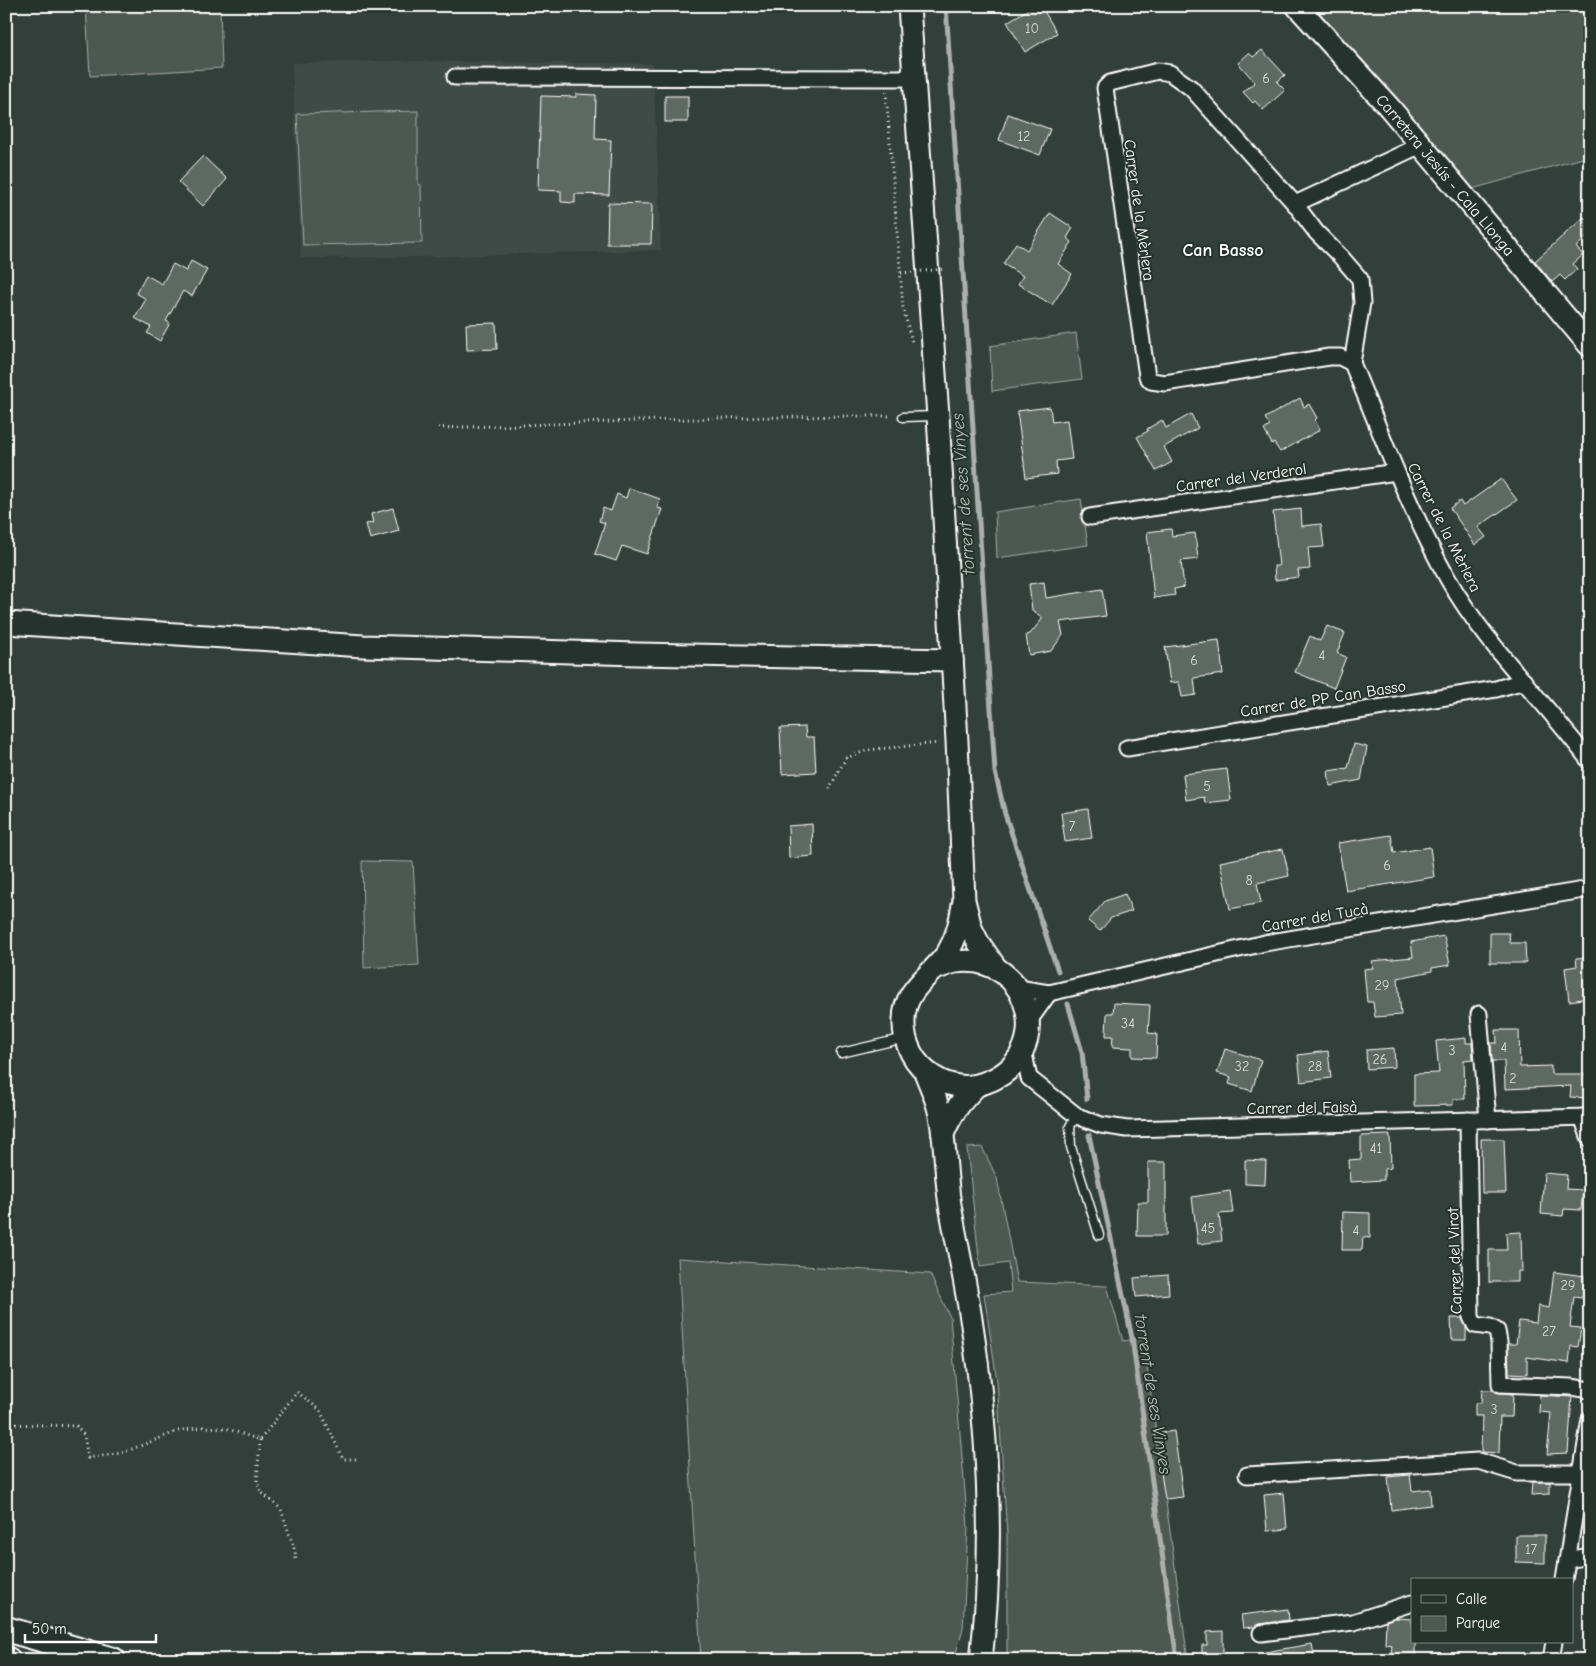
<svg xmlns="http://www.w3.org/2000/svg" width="1596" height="1666" viewBox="0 0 1596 1666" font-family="'Comic Neue',sans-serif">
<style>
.built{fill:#404c47}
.green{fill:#4d5853;stroke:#a6aca9}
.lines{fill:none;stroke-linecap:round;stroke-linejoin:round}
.stream{stroke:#abb0ae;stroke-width:5}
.building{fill:#5f6964;stroke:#fff}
.lane-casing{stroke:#fff;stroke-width:11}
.street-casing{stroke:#fff;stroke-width:19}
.secondary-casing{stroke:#fff;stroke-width:25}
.primary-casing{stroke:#fff;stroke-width:28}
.path{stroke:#fff;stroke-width:3;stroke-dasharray:1 4;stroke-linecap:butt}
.lane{stroke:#26332d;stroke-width:8}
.street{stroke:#26332d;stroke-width:15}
.secondary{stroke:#26332d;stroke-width:21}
.primary{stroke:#26332d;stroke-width:24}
.path-bridge{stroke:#fff;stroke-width:3;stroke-dasharray:1 4;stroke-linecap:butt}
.labels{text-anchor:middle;stroke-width:4;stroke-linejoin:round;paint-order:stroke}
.number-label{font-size:14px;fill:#d7dad8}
.street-label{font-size:16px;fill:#fff;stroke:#26332d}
.neighbourhood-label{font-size:18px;font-weight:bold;fill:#fff;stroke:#26332d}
.water-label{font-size:18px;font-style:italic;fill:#b9bdbc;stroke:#26332d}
</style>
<rect width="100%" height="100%" fill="#333f3a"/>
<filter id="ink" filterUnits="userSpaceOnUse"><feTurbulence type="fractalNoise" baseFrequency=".02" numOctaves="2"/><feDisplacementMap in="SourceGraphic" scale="10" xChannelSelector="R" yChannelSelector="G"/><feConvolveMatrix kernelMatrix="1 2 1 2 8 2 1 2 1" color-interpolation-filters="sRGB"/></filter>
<g filter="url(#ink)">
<path class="built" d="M399,61L653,64L661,250L419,257L301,258L292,63Z"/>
<g class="green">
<path d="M86,6H220L222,68L90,76Z"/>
<path d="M1312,6H1590V156L1472,189Z"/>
<path d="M418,111V184L421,185L422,243L303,245L297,114Z"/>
<path d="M1076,333L1082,379L992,391L990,346Z"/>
<path d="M1081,499L1088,545L997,558L995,512Z"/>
<path d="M362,861L413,862L419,965L364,968Z"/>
<path d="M982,1147L997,1178L1017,1282L1107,1286L1123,1341L1143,1338L1188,1660H1007V1535L997,1381L984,1294L1011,1292L1008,1263L980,1267L967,1148Z"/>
<path d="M678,1258L930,1274L950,1317L968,1527L963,1628L954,1660H701Z"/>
</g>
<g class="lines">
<g class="stream">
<path d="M946,6L995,772L1005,814L1058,971"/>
<path d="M1068,1004L1082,1052L1087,1099"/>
<path d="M1089,1135L1132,1338L1177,1660"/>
</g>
</g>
<g class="building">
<path d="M1034,6H1041L1057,33L1025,52L1007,22Z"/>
<path d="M1262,50L1285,75L1277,82L1285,90L1263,110L1255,101L1253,103L1243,92L1255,82L1238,63L1249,53L1253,57Z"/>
<path d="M576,94L596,95L595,139L611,140L609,195L575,194V203L561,202V191L538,190L541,96L576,97Z"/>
<rect x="665" y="96" width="23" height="26"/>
<path d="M1008,114L1050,129L1040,155L999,140Z"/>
<path d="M203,156L227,179L203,206L178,182Z"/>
<path d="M608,203L652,204L651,244H607Z"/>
<path d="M1050,213L1073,228L1067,238L1072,242L1058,264L1072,274L1052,305L1018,284L1023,276L1003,264L1016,243L1027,250Z"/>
<path d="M1584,217L1590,223V234L1576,247L1583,255L1573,264L1577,269L1565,280L1560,275L1552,282L1535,261Z"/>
<path d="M191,261L207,270L192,296L183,291L166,321L170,323L160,341L147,333L151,327L135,318L146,299L136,293L146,275L162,284L173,264L186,271Z"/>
<path d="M496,323L497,349L467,350L466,324Z"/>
<path d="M1300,398L1304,407L1309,404L1317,418L1315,420L1320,430L1280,452L1274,443L1272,444L1264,430L1270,426L1265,418Z"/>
<path d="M1050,407L1052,422L1067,420L1072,459L1056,461L1057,474L1026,478L1017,411Z"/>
<path d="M1191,414L1198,428L1164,447L1172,462L1156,471L1137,437L1148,431L1147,429L1162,420L1166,428Z"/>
<path d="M1501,479L1517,500L1478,527L1486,537L1475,545L1450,508L1460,501L1463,506Z"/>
<path d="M629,488L660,499L657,508L662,509L647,554L622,546L616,561L595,554L605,523L599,521L603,508L611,511L617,494L626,498Z"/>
<path d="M393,508L399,531L370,539L366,524L373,523L371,514Z"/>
<path d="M1301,509L1302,526L1321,524L1324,547L1308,548L1310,569L1298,570L1299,577L1275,580L1274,566H1279L1273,512Z"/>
<path d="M1171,529L1172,536L1195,533L1198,559L1181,561L1184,587L1174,589L1175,595L1154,598L1147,532Z"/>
<path d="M1044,582L1046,598L1102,589L1106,616L1060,622L1063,635L1051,651L1029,655L1026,635L1030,634L1043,618L1032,610L1029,584Z"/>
<path d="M1327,626L1345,633L1337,653L1346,657L1334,688L1295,672L1310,636L1320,641Z"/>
<path d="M1219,640L1223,674L1194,678L1196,695L1182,697L1179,682L1170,683L1165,647Z"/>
<path d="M805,727L806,737H814L816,772L782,774L780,728Z"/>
<path d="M1354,744L1367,747L1361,780L1330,786L1328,771L1348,768Z"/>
<path d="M1227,769L1231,800L1205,803L1204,797L1186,800L1183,774Z"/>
<path d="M1088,809L1092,838L1065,842L1061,813Z"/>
<path d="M812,824L813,856L789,858L788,826Z"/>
<path d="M1391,835L1394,853L1430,847L1434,877L1346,891L1338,843Z"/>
<path d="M1283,849L1289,876L1257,883L1261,903L1230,909L1220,862Z"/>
<path d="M1125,894L1132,911L1111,918L1100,931L1088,921L1105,901Z"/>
<path d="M1490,933H1509L1510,943H1525L1526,963H1490Z"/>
<path d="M1444,936L1450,965L1432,968V971L1398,978L1401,1015L1375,1017L1373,1002H1367L1364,969L1373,968L1372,961L1413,957L1411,942Z"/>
<path d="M1590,957V998L1569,1001L1565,968L1577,966L1576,958Z"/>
<path d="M1114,1003L1150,1005L1148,1033L1157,1034L1156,1058L1132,1057V1048L1112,1047L1113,1036H1106L1107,1013H1113Z"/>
<path d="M1496,1030H1519L1520,1067L1551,1066V1074H1590V1098L1570,1097L1571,1086L1505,1089L1504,1061H1492L1491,1043H1497Z"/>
<path d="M1466,1038V1043H1472L1473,1059L1464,1060L1465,1099H1453V1105L1414,1106V1074L1439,1073L1436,1041Z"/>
<path d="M1394,1048L1395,1067L1367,1069L1366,1050Z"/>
<path d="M1225,1049L1261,1060L1252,1091L1229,1084L1231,1077L1217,1073Z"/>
<path d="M1328,1051L1331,1078L1301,1082L1298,1055Z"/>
<path d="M1390,1135L1391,1168L1384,1169V1180L1350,1182L1349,1160L1361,1159V1136Z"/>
<path d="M1481,1139H1504L1506,1193H1482Z"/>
<path d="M1245,1160L1266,1161L1265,1185L1245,1184Z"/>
<path d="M1148,1162H1166V1236H1137L1138,1202H1148Z"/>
<path d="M1544,1173L1567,1175L1566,1189L1583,1190L1581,1210L1564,1209L1563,1216L1541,1214Z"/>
<path d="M1230,1191L1233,1213L1219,1214L1222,1241L1198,1244L1192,1197Z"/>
<path d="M1343,1212L1370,1213V1238L1363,1237L1362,1250H1342Z"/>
<path d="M1521,1232L1522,1271H1518V1282H1489V1250H1507L1506,1233Z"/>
<path d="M1554,1272L1585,1276L1582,1298L1574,1297L1570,1327L1581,1328L1578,1347L1571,1346L1569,1363L1527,1357V1374L1509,1373L1508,1344H1516L1519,1321L1536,1323L1538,1306L1549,1308Z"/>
<path d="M1168,1275L1169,1294L1136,1297L1134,1278Z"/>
<path d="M1451,1318H1462L1466,1327V1340H1452Z"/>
<path d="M1482,1390H1493L1500,1393L1513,1394L1512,1417H1500L1499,1453L1481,1452L1482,1416H1475V1403H1481Z"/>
<path d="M1540,1395L1572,1397L1568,1453L1547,1454L1551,1413L1539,1412Z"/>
<path d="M1174,1431L1183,1497L1165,1499L1155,1434Z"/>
<path d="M1410,1475L1412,1491L1430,1489L1431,1505L1391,1510L1388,1477Z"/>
<path d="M1532,1482H1550V1494L1531,1495Z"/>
<path d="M1284,1493L1287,1529L1267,1531L1264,1495Z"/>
<path d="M1516,1535H1545V1563L1516,1562Z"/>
<path d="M1288,1609L1289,1620L1260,1624L1254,1627L1243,1628L1241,1615Z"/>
<path d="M1395,1618L1412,1619V1642H1415V1656L1391,1655L1392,1645L1385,1644L1386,1621Z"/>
<path d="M1223,1631V1660H1202V1645H1207V1632Z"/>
<path d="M1312,1644L1315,1660H1266L1265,1652Z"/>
</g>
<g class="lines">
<g class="lane-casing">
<g id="lane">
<path d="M903,417L936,416"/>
<path d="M841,1053L905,1038"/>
<path d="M1077,1116L1070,1126L1071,1147L1099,1235"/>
</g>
</g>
<g class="street-casing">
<g id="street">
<path d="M455,77L914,78"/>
<path d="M1295,204L1316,232L1341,257L1360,279L1362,303L1352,363L1340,357H1329L1165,383L1151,381L1147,376L1105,88L1110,83L1158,71L1170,73L1191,88L1295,204L1421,145"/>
<path d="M1352,363C1382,435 1409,510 1448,579C1486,646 1544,700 1590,762"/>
<path d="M1090,517L1396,472"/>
<path d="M1127,748L1496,689L1524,681"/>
<path d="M1018,988L1049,993L1265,943L1590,889"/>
<path d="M1479,1014L1488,1120"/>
<path d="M1029,1021L1049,993"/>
<path d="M1023,1049L1029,1078L1077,1116L1101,1125L1127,1129L1590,1117"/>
<path d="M1582,1117L1590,1139"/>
<path d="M1468,1120L1471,1317L1475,1325L1490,1327L1497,1331L1499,1342L1500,1384L1571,1387L1590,1390"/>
<path d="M1247,1475L1478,1461L1517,1473H1581"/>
<path d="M1567,1560L1590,1556"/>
<path d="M1564,1580L1590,1419"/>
<path d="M1261,1633L1353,1622L1412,1603"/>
<path d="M1551,1660L1554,1642"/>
</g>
</g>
<g class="secondary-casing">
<g id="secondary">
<path d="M909,6L938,416L957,741L964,900L971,928L978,942L996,968"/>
<path id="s1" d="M1297,6L1389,107L1590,346"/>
<path d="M6,623L363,646L637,654L952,660"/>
<path d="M934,969C941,967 949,963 956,962C1033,952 1058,1059 984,1083C968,1089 949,1087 934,1077C914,1065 903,1043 904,1020C904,988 932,976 948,952C957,937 960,922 963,905"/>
<path d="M925,1072C930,1085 936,1097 939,1111C946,1142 945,1174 950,1205C958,1250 968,1294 974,1339C989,1445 994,1553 981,1660"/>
<path d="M943,1134C952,1113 960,1102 976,1086"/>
</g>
</g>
<g class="primary-casing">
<g id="primary">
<path d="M6,1629L113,1660"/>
<path d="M6,1659L8,1660"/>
</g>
</g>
<g class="path">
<path d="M886,92L903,307L912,342"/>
<path d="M438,428L719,418L857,416H892"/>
<path d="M829,789L846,758L868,750L939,743"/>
<path d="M6,1424L76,1426L84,1435L88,1458L122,1453L178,1431L203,1427L225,1428L260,1440L297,1392L320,1410L343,1459H357"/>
<path d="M260,1440L257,1481L261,1492L281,1509L295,1551L296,1562"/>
</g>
<use href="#lane" class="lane"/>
<use href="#street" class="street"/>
<use href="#secondary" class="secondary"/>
<use href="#primary" class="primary"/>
<path class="path-bridge" d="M901,273L945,269"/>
</g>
</g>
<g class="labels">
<g class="number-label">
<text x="1032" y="33">10</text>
<text x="1266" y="83">6</text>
<text x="1024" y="141">12</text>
<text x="1322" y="660">4</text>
<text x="1194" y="665">6</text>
<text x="1207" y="791">5</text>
<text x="1072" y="831">7</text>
<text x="1387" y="870">6</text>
<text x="1249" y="885">8</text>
<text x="1382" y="990">29</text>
<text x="1128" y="1028">34</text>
<text x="1504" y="1052">4</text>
<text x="1452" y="1055">3</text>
<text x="1380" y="1064">26</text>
<text x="1242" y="1071">32</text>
<text x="1315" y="1071">28</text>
<text x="1513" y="1083">2</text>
<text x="1376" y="1153">41</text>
<text x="1208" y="1233">45</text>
<text x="1356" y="1235">4</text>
<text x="1568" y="1290">29</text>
<text x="1549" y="1336">27</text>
<text x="1494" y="1414">3</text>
<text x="1531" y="1554">17</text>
</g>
<g class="street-label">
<text dy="6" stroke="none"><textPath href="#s1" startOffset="225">Carretera Jesús - Cala Llonga</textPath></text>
<text transform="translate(1140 210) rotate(82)" y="6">Carrer de la Mèrlera</text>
<text transform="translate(1241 477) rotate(-8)" y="6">Carrer del Verderol</text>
<text transform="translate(1445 527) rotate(63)" y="6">Carrer de la Mèrlera</text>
<text transform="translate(1323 698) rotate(-9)" y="6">Carrer de PP Can Basso</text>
<text transform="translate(1315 917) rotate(-10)" y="6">Carrer del Tucà</text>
<text transform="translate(1302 1107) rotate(-1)" y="6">Carrer del Faisà</text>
<text transform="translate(1454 1261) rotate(-92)" y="6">Carrer del Virot</text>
</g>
<g class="neighbourhood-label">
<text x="1223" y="256">Can Basso</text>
</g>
<g class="water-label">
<text transform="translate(963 494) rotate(-94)" y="6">torrent de ses Vinyes</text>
<text transform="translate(1153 1394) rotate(81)" y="6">torrent de ses Vinyes</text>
</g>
</g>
<rect width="1596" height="1666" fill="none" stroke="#26332d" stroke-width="25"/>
<rect x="12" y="12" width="1571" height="1641" fill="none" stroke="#fff" stroke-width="2" filter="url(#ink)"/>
<rect x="1411" y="1578" width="162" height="65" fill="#26332d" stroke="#7d8581"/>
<rect x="1421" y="1595" width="25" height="8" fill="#26332d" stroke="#7d8581"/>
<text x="1456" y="1604" font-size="15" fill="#ffffff">Calle</text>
<rect x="1421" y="1616" width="25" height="15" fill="#4d5853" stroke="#7d8581"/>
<text x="1456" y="1628" font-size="15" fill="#ffffff">Parque</text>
<path d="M25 1634v8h131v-8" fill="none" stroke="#ffffff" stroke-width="2.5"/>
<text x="32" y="1634" font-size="15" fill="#ffffff" stroke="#26332d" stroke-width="4" paint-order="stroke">50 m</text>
</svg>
